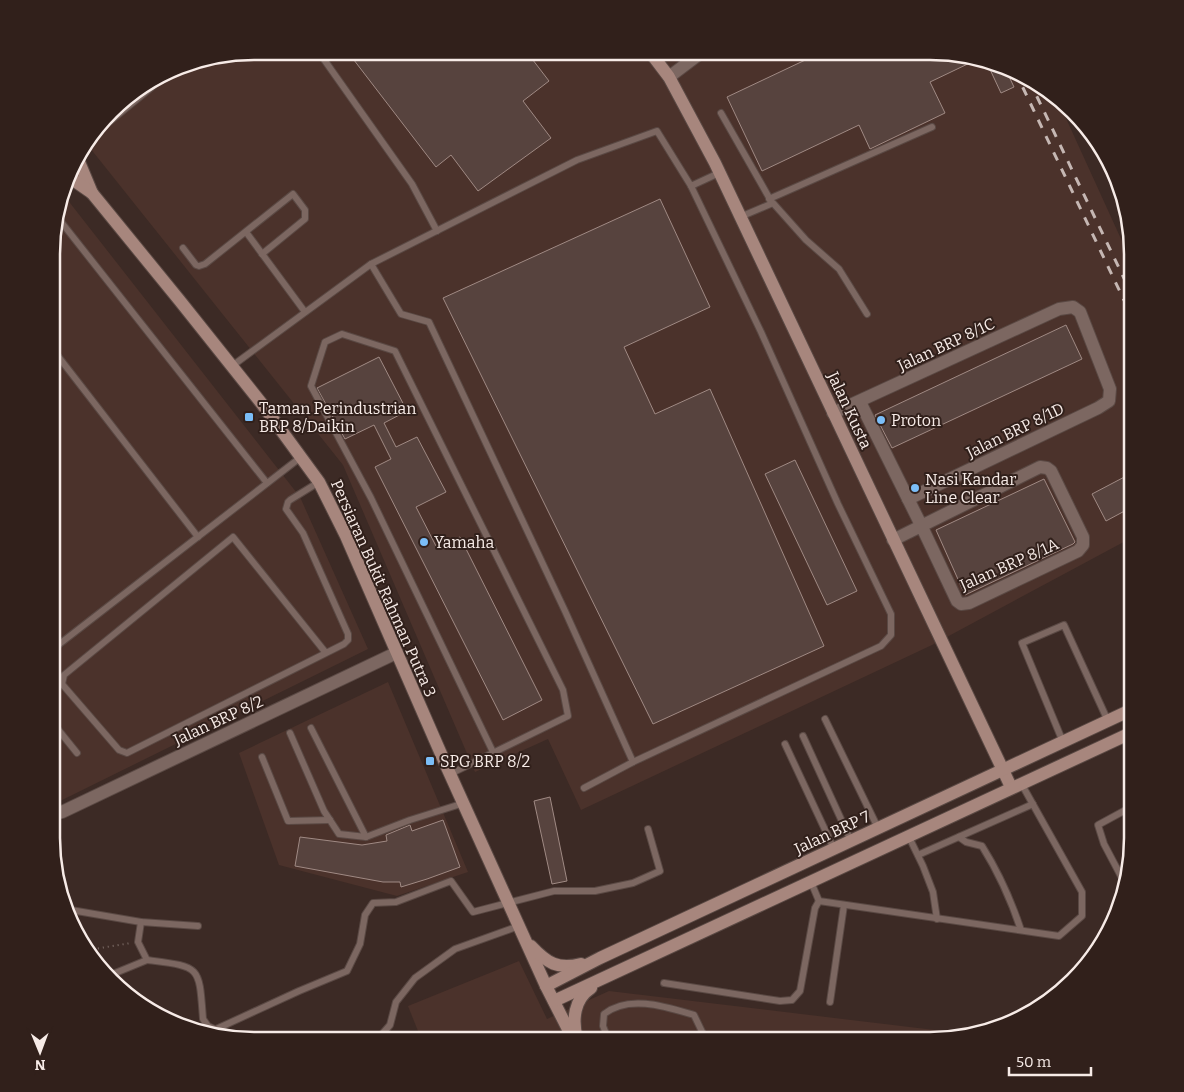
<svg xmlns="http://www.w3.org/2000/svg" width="1184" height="1092" viewBox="0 0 1184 1092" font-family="Bitter,serif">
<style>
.built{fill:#4b322b}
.building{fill:#57433e;stroke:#a08a84}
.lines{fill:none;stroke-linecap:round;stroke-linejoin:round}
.lane-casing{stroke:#5a4944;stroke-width:8}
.street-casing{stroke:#5a4944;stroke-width:14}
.secondary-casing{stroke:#5a4944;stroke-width:14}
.path{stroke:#7d6d68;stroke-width:2;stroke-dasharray:1 4;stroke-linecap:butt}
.lane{stroke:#7c6761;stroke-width:6}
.street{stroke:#7c6761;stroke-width:12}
.secondary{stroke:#a7867d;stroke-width:12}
.rail{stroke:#c5b7b3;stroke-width:3;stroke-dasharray:9 9;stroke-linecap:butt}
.poi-dot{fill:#7bbef8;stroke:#31201b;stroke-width:2}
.labels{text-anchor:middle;stroke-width:4;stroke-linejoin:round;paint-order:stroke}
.street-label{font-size:16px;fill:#f7ebe7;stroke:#31201b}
.poi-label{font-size:16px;fill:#f7ebe7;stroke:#31201b;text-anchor:start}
.rim{fill:none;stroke:#f7ebe7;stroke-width:2.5}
</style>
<rect width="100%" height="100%" fill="#3c2a25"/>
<g class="built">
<path d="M254,51L943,52L1020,72L1059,103L1132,263L1133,537L932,645L581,810L548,739L475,772L343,465L86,143L121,101L189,62Z"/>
<path d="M63,194L300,497L368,649L52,805L55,215Z"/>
<path d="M388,682L468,872L397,896L279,865L239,753Z"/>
<path d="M519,961L547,1019L609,991L968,1034L943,1040L409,1041L420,1036L408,1006Z"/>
</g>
<g class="building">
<path d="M347,51H526L549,81L523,101L551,138L478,191L451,155L436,167Z"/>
<path d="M816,52H943L976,60L930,82L945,113L870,149L859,125L762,171L727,97L818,54Z"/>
<path d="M987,63L1005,68L1014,87L1001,93Z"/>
<path d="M660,199L710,307L624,347L655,414L710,389L824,646L653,724L443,298Z"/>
<path d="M1066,325L1082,359L892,448L875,415Z"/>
<path d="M379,357L407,411L384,423L396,447L417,437L446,492L416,507L437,548L460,537L542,700L503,720L375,467L391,459L374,425L345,439L317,388Z"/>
<path d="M795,460L857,591L827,605L765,474Z"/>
<path d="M1132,473V507L1106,521L1092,494Z"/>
<path d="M1044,479L1075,542L1073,544L965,595L936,530Z"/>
<path d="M550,797L567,881L552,884L534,801Z"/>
<path d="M443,820L460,867L427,879L401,887L400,882H383L295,866L300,837L362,845L387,841L386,835L410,825L412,831Z"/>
</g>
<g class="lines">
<g class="lane-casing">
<g id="lane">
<path d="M318,51L412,184L437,231"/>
<path d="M721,113L771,201"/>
<path d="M769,199L932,127"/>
<path d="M740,217L773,203L806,240L839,269L867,314"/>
<path d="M55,222L62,223L267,483"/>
<path d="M246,232L305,312"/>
<path d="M183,248L196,265L199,266L205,264L293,194L305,210V219L262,254"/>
<path d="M371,264L401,314L429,322L565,611L633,762"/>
<path d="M54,351L198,537"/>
<path d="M232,366L371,264L577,160L657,131L691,186L719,173"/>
<path d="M319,482L290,500L288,502L286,509L303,533L348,634V640L344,644L127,753L119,750L62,684L64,675L233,537L326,653"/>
<path d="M53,649L301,457"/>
<path d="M825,719L878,828"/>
<path d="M52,722L77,753"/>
<path d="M311,728L366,837"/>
<path d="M290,733L324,811L339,834L366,837L410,820L464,803"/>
<path d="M803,736L851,841"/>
<path d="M1063,742L1022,643L1064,625L1108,721"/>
<path d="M785,744L834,849"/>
<path d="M262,757L288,821L330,820"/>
<path d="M450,774L568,716L563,690L395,351L342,334L325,342L311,386L371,498L493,752"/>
<path d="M584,788L633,762L881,646L891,635V614L838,504L761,332L691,186"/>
<path d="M908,835L923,866L933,892L937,919"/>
<path d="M959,837L966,842L982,846C999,873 1011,900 1021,930"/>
<path d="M918,855L1033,804"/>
<path d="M1123,880L1104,844L1098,825L1133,806"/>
<path d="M811,882L819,901L1059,936L1082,916V892L1021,783"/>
<path d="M65,909L141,922L198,926"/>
<path d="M141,922L138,942L147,960C201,967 199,965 203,1019L208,1026L223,1033"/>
<path d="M108,976L147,960"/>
<path d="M664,983L780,1001L792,1000L800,991L815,908L819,901"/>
<path d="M830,1002L844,905"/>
<path d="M212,1031L299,991L347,971L360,944L365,915L373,903L396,902L451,881L473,912L554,891H595L633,883L660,871L648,829"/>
<path d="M376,1041L390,1025L396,1002L415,978L455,949L519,926"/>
<path d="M609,1041L603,1026L604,1014C629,994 667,1007 694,1015L706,1040"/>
</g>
</g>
<g class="street-casing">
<g id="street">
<path d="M669,77L702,52"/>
<path d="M103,123L152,83"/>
<path d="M860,402L921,525L957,601L961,604L969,603L1078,551L1083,545V537L1051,471L1047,468L1040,467L893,540"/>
<path d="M833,413L1059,309L1073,307L1080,312L1110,389L1109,401L1098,408L908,499"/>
<path d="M52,814L62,812L396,653"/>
</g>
</g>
<g class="secondary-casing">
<g id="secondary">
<path d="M650,52L669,77L715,163L1011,787"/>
<path d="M77,157L92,193"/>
<path d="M69,177L92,193L180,301L262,404L319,482L346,536L445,763L546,986L574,1041"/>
<path d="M531,946C547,963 558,970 581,964"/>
<path d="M546,986L600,958L1133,709"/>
<path d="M554,1001L1133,732"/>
<path d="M577,1039C572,1020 574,999 591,988"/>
</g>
</g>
<path class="path" d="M88,950L131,943"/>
<use href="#lane" class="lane"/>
<use href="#street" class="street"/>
<use href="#secondary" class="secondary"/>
<g class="rail">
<path d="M1015,71L1132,317"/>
<path d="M1029,80L1132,295"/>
</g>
</g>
<g class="poi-dot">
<rect x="244" y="412" width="10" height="10" rx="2.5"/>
<circle cx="881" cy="420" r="5"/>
<circle cx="915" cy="488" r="5"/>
<circle cx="424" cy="542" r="5"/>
<rect x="425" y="756" width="10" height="10" rx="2.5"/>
</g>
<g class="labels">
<g class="street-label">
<text transform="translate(946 344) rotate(-25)" y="6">Jalan BRP 8/1C</text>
<text transform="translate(850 410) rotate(65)" y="6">Jalan Kusta</text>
<text transform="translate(1015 430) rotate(-26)" y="6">Jalan BRP 8/1D</text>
<text transform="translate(1009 564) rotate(-24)" y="6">Jalan BRP 8/1A</text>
<text transform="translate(384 588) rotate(66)" y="6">Persiaran Bukit Rahman Putra 3</text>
<text transform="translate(218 720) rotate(-25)" y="6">Jalan BRP 8/2</text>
<text transform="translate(832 832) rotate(-25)" y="6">Jalan BRP 7</text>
</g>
<g class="poi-label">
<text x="259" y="414">Taman Perindustrian<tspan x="259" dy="18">BRP 8/Daikin</tspan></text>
<text x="891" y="426">Proton</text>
<text x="925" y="485">Nasi Kandar<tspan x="925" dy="18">Line Clear</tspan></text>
<text x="434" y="548">Yamaha</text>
<text x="440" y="767">SPG BRP 8/2</text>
</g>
</g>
<path d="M0 0H1184V1092H0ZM254 60H930A194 194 0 0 1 1124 254V838A194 194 0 0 1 930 1032H254A194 194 0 0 1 60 838V254A194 194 0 0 1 254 60Z" fill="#31201b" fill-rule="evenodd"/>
<path class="rim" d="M254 60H930A194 194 0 0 1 1124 254V838A194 194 0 0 1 930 1032H254A194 194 0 0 1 60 838V254A194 194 0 0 1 254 60Z"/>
<g transform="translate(40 1052) rotate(179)" stroke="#31201b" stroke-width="4" paint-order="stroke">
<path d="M0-4L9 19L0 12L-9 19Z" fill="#f7ebe7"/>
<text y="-8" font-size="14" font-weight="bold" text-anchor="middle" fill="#f7ebe7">N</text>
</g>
<path d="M1009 1067v8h82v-8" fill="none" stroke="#f7ebe7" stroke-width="2.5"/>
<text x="1016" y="1067" font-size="15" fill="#f7ebe7" stroke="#31201b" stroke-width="4" paint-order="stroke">50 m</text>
</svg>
